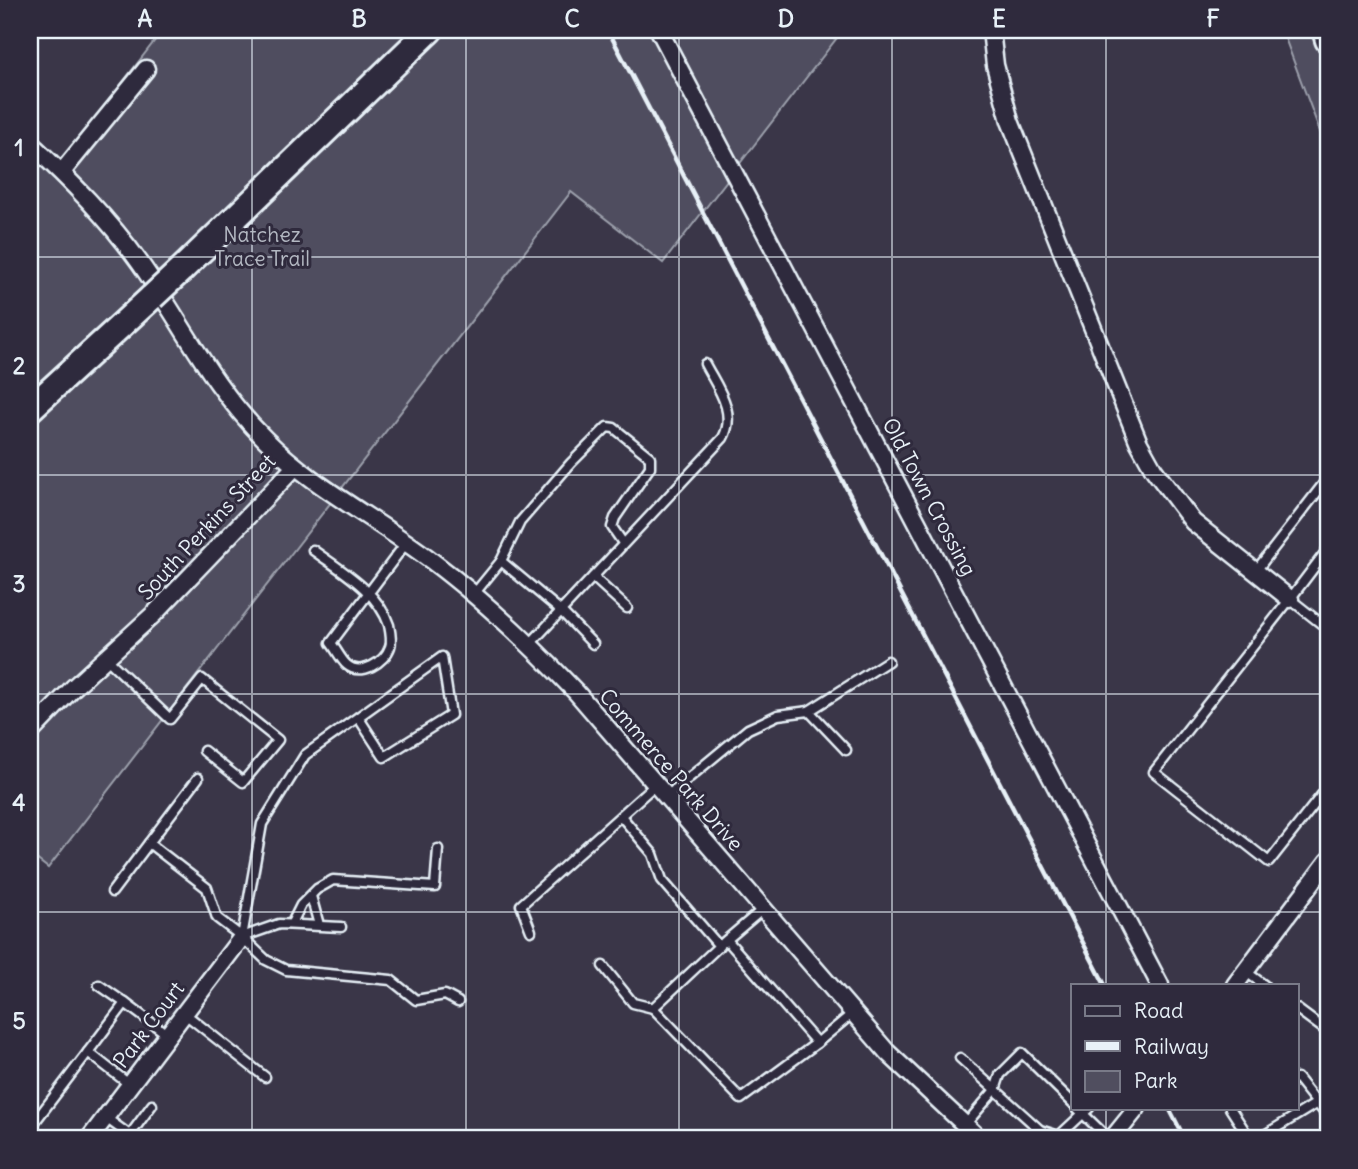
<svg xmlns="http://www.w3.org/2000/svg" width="1358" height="1169" viewBox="0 0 1358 1169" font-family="Delius,sans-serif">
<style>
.green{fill:#504e5f;stroke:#9ca0ac;stroke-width:2}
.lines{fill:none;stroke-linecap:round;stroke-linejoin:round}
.lane-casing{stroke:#e8f1f8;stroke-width:13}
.street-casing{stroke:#e8f1f8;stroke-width:21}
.primary-casing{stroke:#e8f1f8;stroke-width:30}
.lane{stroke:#2f2a3d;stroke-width:8}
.street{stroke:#2f2a3d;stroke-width:16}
.primary{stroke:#2f2a3d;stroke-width:24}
.rail{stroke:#e8f1f8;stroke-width:4.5}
.primary-bridge-casing{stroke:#e8f1f8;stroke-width:30;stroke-linecap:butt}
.primary-bridge{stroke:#2f2a3d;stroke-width:24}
.grid{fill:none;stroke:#e8f1f8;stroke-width:2;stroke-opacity:0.55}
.labels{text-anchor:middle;stroke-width:6;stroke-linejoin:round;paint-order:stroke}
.park-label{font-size:21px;fill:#b3b8c2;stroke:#2f2a3d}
.street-label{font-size:21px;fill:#e8f1f8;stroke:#2f2a3d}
.neatline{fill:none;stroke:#e8f1f8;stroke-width:2.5}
.grid-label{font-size:23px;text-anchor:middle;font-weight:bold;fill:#e8f1f8}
</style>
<rect width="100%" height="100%" fill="#3a3648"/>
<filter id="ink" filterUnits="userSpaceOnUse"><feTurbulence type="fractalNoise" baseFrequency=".0143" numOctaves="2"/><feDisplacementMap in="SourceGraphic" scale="14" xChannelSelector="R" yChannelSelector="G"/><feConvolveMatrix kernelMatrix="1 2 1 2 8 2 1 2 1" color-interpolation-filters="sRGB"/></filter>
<g filter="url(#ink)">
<g class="green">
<path d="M163,30H843L663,263L571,192L48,868L30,854V137L62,161Z"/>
<path d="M1282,30H1328V153Z"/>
</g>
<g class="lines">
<g class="lane-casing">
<g id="lane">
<path d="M313,550C340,570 378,591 389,625C390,630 392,642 390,647C385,662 361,677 347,665C341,660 336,649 331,643L406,543"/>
<path d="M501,561L561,611L593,644"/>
<path d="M1255,572L1328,478"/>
<path d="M593,577L627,608"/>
<path d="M474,594L501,561L520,522L571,463L607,427L614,428L650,457V467L615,518L612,527L623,543"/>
<path d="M1290,599L1328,549"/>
<path d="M1328,629L1290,599L1154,772L1269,862L1328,787"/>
<path d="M530,644L723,438C737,412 717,387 705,364"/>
<path d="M106,658L170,719L202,679L278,740L243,782L204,751"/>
<path d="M809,711L846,750"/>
<path d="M667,796L748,729L778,715L809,711L888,661"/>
<path d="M149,843L207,888L217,918L242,937L266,960L286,970L391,980L416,1000L445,995L458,1002"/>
<path d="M112,892L198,778"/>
<path d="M311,896L319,925"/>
<path d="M292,923L301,905L317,889L333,880L435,887L438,849"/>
<path d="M531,931L521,905L656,784"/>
<path d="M242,937L262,824L305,755L442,657L451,715L384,757L358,717"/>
<path d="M242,937L279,924L341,927"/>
<path d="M727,940L817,1043L853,1013"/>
<path d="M724,942L763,909"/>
<path d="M603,966L633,1003L653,1008L719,946L662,880L653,854L621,816"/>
<path d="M1245,971L1264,985"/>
<path d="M99,985L125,1003"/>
<path d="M653,1008L741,1099L817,1043"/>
<path d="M1297,1009L1328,1032"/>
<path d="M184,1013L265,1077"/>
<path d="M88,1052L125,1003L168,1035"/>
<path d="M960,1058L1040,1130L1059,1136L1089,1108"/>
<path d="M1297,1078L1328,1117"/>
<path d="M1077,1108L1109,1139"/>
<path d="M1230,1108L1250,1139"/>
<path d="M106,1118L135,1139"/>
<path d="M965,1125L995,1090L1000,1075L1022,1053L1073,1103"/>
<path d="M30,1128L88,1052L130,1085"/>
<path d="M127,1139L152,1105"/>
<path d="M1258,1139L1317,1103"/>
</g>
</g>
<g class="street-casing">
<g id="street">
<path d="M659,30L1160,985"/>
<path d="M991,30L995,65L1010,121L1139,443L1154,470L1193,522L1290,599"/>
<path d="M30,143C70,180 108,218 140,263C183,324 211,386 265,439C314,488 377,519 432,561C484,600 531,645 576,692L888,1053L980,1139"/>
<path d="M62,172L146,69"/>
<path d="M30,733L73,688L155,613L295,467"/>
<path d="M1235,985L1328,861"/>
<path d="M89,1139L242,937"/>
<path d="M1112,1139L1137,1108"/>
</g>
</g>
<g class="primary-casing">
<g id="primary">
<path d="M1325,30L1328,40"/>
<path d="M181,270L430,30"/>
<path d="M30,409L152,297"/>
</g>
</g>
<use href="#lane" class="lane"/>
<use href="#street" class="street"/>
<use href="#primary" class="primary"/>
<g class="rail">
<path d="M608,30L1105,985"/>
<path d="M1169,1108L1185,1139"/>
</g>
<g class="primary-bridge-casing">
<path id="primary-bridge" d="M152,297L181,270"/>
</g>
<use href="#primary-bridge" class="primary-bridge"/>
</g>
</g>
<path class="grid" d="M252,30V1139M466,30V1139M679,30V1139M892,30V1139M1106,30V985M30,257H1328M30,475H1328M30,694H1328M30,912H1328M1106,1108V1139"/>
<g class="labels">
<g class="park-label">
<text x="262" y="242">Natchez<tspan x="262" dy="24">Trace Trail</tspan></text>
</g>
<g class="street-label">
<text transform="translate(929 497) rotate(62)" y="7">Old Town Crossing</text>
<text transform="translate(207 527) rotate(-47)" y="7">South Perkins Street</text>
<text transform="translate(671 770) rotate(49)" y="7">Commerce Park Drive</text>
<text transform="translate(149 1025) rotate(-53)" y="7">Park Court</text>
</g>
</g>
<rect width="1358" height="1169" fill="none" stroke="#2f2a3d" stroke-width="77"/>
<rect x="1071" y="984" width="228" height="126" fill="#2f2a3d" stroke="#797a88" stroke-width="2"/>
<rect x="1085" y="1006" width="35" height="10" fill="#2f2a3d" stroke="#797a88" stroke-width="2"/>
<text x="1134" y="1018" font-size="21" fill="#e8f1f8">Road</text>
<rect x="1085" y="1041" width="35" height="10" fill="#e8f1f8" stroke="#797a88" stroke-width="2"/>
<text x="1134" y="1054" font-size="21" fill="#e8f1f8">Railway</text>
<rect x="1085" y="1071" width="35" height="21" fill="#504e5f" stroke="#797a88" stroke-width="2"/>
<text x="1134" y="1088" font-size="21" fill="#e8f1f8">Park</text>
<rect x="38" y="38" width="1282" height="1092" class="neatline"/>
<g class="grid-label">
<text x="145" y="27">A</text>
<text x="359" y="27">B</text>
<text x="572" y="27">C</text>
<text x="786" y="27">D</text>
<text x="999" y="27">E</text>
<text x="1213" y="27">F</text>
<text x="19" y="156">1</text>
<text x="19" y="374">2</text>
<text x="19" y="592">3</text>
<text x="19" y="811">4</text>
<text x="19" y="1029">5</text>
</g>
</svg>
